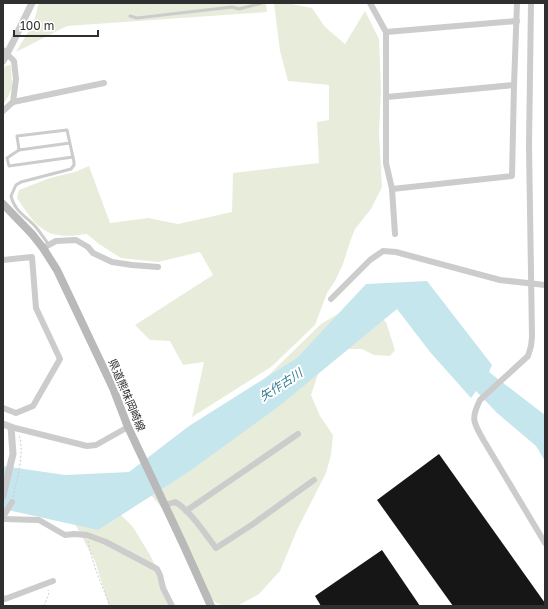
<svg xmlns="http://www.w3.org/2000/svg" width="548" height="609" viewBox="0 0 548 609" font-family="'Golos Text','Noto Sans JP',sans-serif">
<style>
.green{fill:#e8eddb}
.water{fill:#c6e6ee}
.building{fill:#161616}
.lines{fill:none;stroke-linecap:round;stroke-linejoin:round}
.path{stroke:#ccc;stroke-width:1;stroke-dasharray:2 2;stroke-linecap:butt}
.service{stroke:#ccc;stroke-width:3}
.minor{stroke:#ccc;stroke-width:6}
.tertiary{stroke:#ccc;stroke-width:7}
.secondary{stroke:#b9b9b9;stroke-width:8}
.labels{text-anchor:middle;stroke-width:4;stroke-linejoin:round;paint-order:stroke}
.street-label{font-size:11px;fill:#2f2f2f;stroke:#fff}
.water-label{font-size:12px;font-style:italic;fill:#347e90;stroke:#fff}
</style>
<rect width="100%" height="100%" fill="#fff"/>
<g class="green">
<path d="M39,3H266L267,12L67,26L16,52L33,24Z"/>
<path d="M274,3H286L312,8L325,27L345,44L365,11L379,39L381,90L379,134L382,187L371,209L355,229L350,242L343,264L335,281L327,293L315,325L271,367L192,417L204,362L183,365L170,341L150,340L135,325L213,275L200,252L158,262L121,258L99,244L87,234C78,235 68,237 58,235C39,233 27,213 17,198L19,190L50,178L75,172L89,166L110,223L148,218L178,224L232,212L233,173L319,163L317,122L329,120V85L288,81L280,51Z"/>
<path d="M11,65L12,87L9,95L3,105V72L5,66Z"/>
<path d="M372,311L386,322L395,350L390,356L374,355L362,349H336L320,368L311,395L320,416L333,435L331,455L326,473L297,530L280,571L259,594L237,606H225L216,603L204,590L177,528L157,502L145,488L243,400L321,324L341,312Z"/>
<path d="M117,511L133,527L150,555L175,606H109L95,561L75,524Z"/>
</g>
<path class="water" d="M427,281L492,365L489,372L545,415V461L536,446L496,412L476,391L471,398L430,352L397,309L278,407L187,473L98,530L3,509V466L65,475L129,472L189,426L297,358L366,284Z"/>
<g class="building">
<path d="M439,454L545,603V606H453L377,500Z"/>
<path d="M382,550L420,606H321L315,596Z"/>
</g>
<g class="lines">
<g class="path">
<path d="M13,497C17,478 25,454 19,435"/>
<path d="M88,541C92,564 102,585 110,606"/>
<path d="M44,606L49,593L48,590"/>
</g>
<g class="service">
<path d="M130,16L137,18L232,7L239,9L262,3"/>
<path d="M19,150L7,158L9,166L73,157"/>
<path d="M49,245C44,238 40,232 35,226C25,216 14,210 11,196L16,185L21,182L71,169L74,165V162L67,130L17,136L19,150L70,143"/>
</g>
<g class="minor">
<path d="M370,3L386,32V163L392,189L395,234"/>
<path d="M531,3L529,146L532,337L531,346L528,356L480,400C470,420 474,423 484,441L545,543"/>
<path d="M386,32L517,21"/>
<path d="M3,50L14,61L16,79L13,102"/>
<path d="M387,97L514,85"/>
<path d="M3,111L13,102L104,83"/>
<path d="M392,189L512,176L514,85L517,3"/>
<path d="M43,248L56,241L76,240L88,247L93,253L112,262L132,265L158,267"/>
<path d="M3,260L32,257L36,308L60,359L33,406L16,413L3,408"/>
<path d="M331,299L370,260L383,251L396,252L500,280L545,285"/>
<path d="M11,427L87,446L96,445L128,427"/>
<path d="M165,505L175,502C189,509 206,535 216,548L253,524L314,480"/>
<path d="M186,511L298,434"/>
<path d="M3,517L12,502"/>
<path d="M3,519L39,520L65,535L74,534L87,535L106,542L157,569L160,575L163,588L172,606"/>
<path d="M3,598L5,599L53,581"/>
</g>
<g class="tertiary">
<path d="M3,61L13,42L32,3"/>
<path d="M3,424L11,427L13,454L3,496"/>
</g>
<path class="secondary" d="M3,204L32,234L43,248L57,270L113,388L128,427L184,546L211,606"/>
</g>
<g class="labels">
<g class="street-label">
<text transform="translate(127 395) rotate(67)" y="4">県道熊味岡崎線</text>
</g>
<g class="water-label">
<text transform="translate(281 385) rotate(-33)" y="4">矢作古川</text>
</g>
</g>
<rect width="548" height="609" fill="none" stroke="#2f2f2f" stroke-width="8"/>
<path d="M14 30v6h84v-6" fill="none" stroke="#2f2f2f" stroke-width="2"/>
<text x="20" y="30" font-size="12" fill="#2f2f2f" stroke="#ffffff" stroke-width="3" paint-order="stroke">100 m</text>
</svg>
